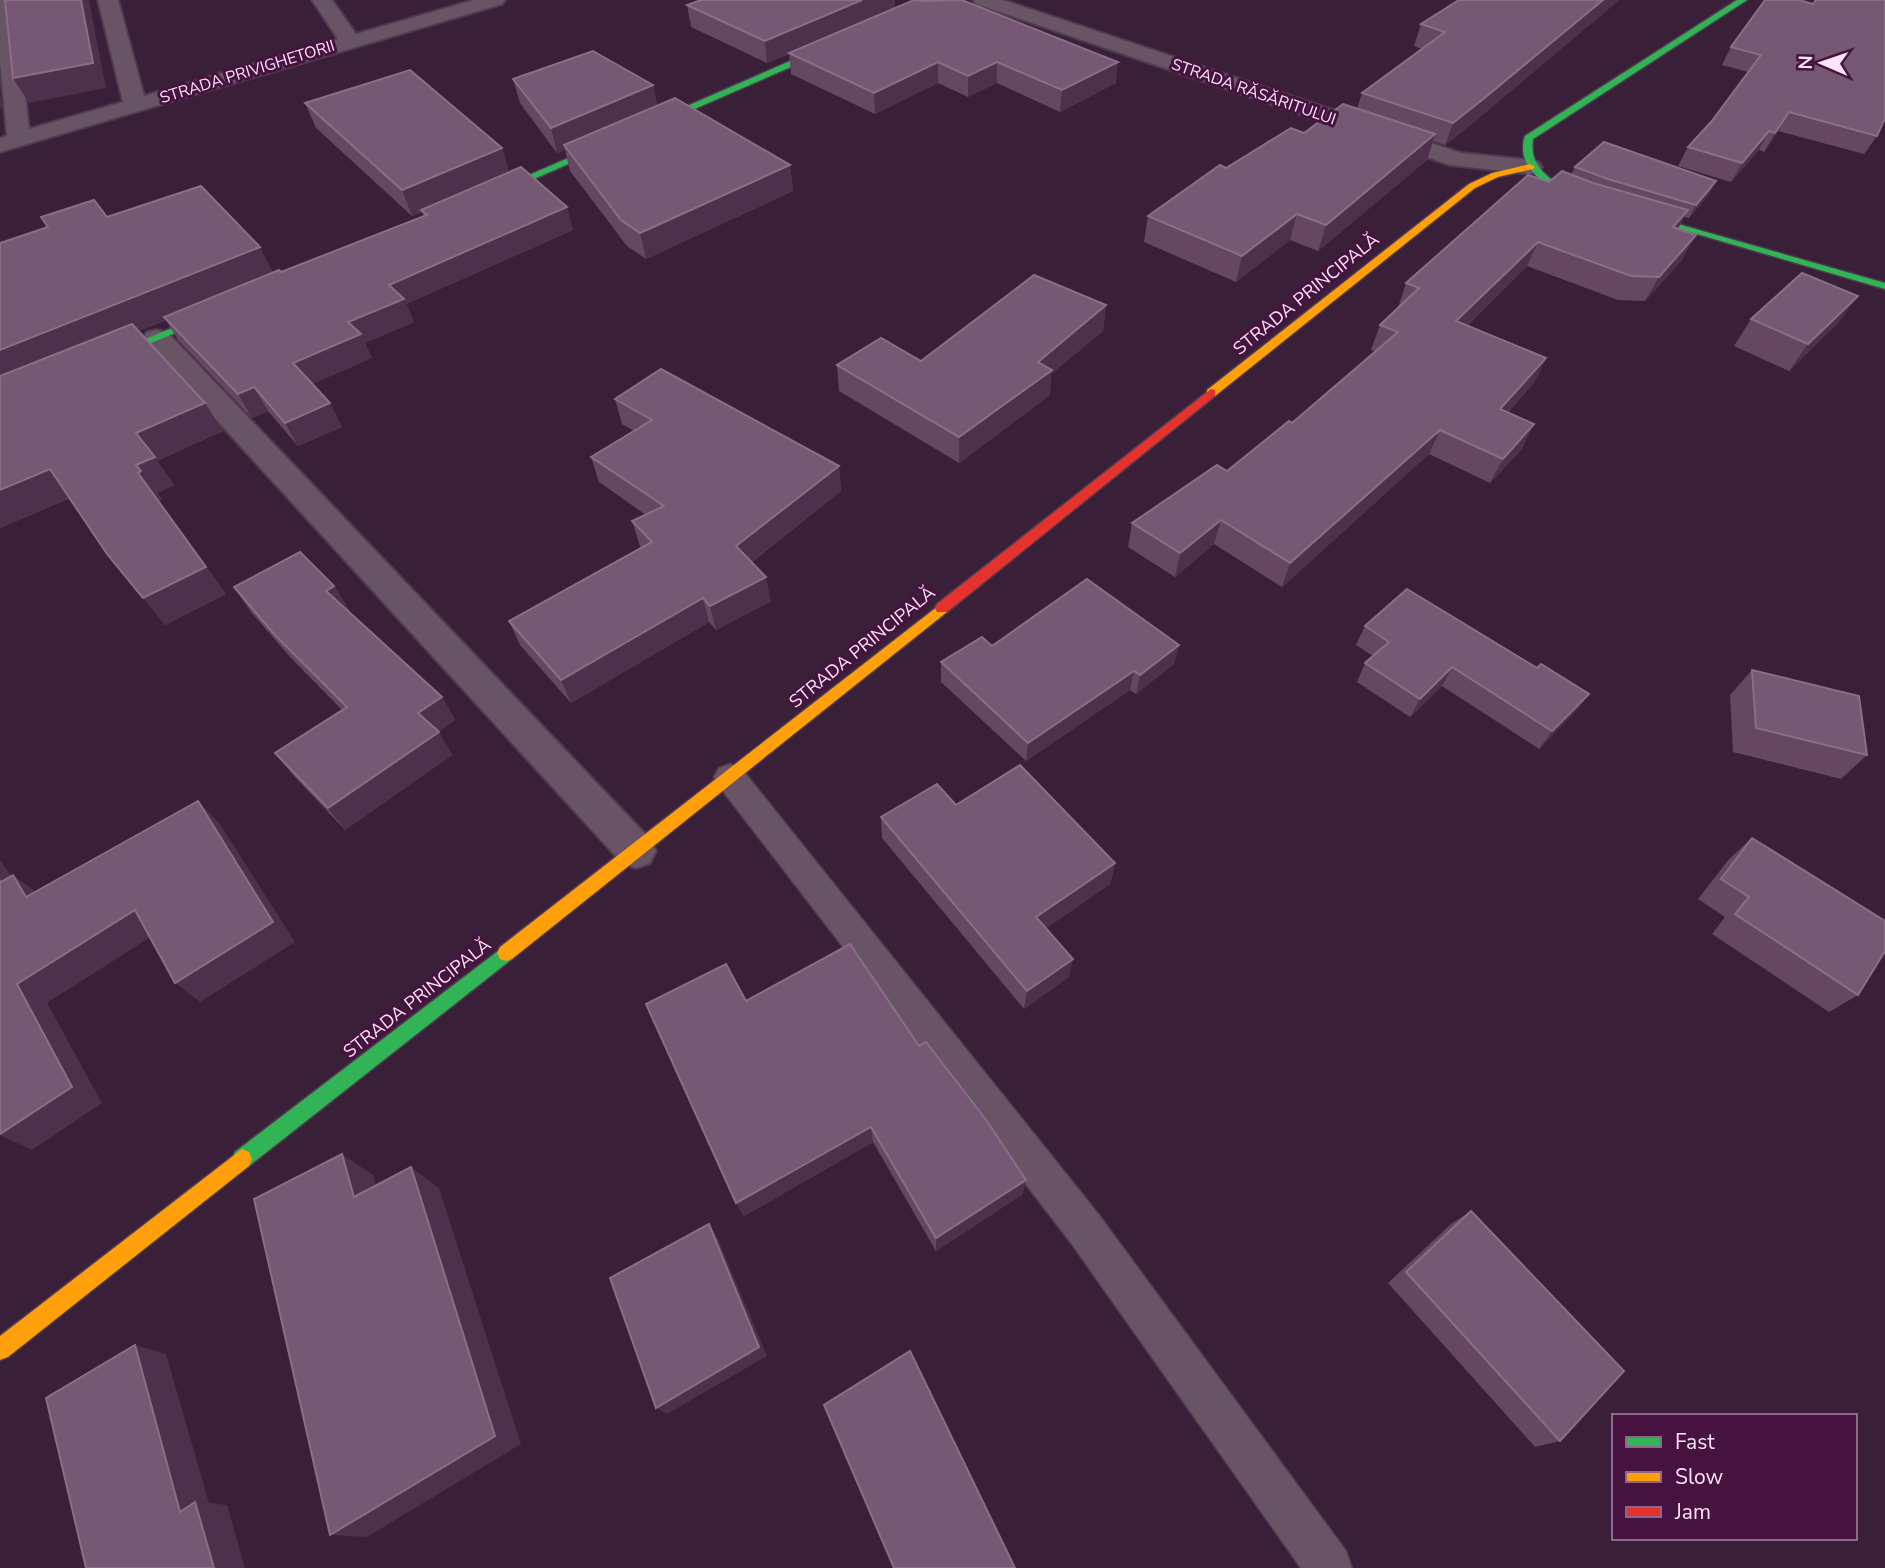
<svg xmlns="http://www.w3.org/2000/svg" width="1885" height="1568" viewBox="0 0 1885 1568" font-family="'Nunito Sans',sans-serif">
<style>
.lines{fill:none;stroke-linecap:round;stroke-linejoin:round}
.lane-casing{stroke:#4f3b4e;stroke-width:3}
.street-casing{stroke:#4f3b4e;stroke-width:4}
.fast-casing{stroke:#4f3b4e;stroke-width:3}
.slow-casing{stroke:#4f3b4e;stroke-width:3}
.jam-casing{stroke:#4f3b4e;stroke-width:3}
.lane{fill:#685465;fill-rule:evenodd}
.street{fill:#685465;fill-rule:evenodd}
.fast{fill:#30b455;fill-rule:evenodd}
.slow{fill:#ff9f0a;fill-rule:evenodd}
.jam{fill:#e5322d;fill-rule:evenodd}
.wall{fill:#654762}
.shaded-wall{fill:#4d304b}
.building{fill:#755873;stroke:#8a6e88;stroke-width:2}
.labels{text-anchor:middle;stroke-width:6;stroke-linejoin:round;paint-order:stroke}
.far-street-label{font-size:16px;fill:#fee4f9;stroke:#461341}
.street-label{font-size:18px;fill:#fee4f9;stroke:#461341}
</style>
<rect width="100%" height="100%" fill="#3a1f38"/>
<g class="lines">
<g class="lane-casing">
<path id="lane" d="M730,764L741,768L1099,1215L1346,1551L1352,1568H1301L1071,1243L719,786L714,777L719,768Z"/>
</g>
<g class="street-casing">
<g id="street">
<path d="M0,0H14L29,129L123,102L98,0H118L144,96L338,39L312,0H332L356,34L474,0H505L502,4L0,152V138L7,136L0,62Z"/>
<path d="M973,0H1003L1461,153L1530,160L1538,162L1542,167L1538,172L1530,174L1450,165L976,4Z"/>
<path d="M157,330L167,332L650,839L656,851L650,863L636,868L622,863L147,344L143,338L147,332Z"/>
</g>
</g>
<g class="fast-casing">
<g id="fast">
<path d="M1737,0H1747L1533,139C1530,158 1538,169 1552,180V184H1546C1530,172 1518,157 1525,136Z"/>
<path d="M836,41L839,42V46L488,199L479,197Z"/>
<path d="M1625,209L1885,283V289L1625,213Z"/>
<path d="M220,308L226,311L224,313L105,362H97L95,360Z"/>
<path d="M506,945L512,947L515,953L512,959L249,1166L242,1169L235,1166L232,1159L235,1152Z"/>
</g>
</g>
<g class="slow-casing">
<g id="slow">
<path d="M1530,164L1535,167L1533,169L1498,177L1475,188L1215,396H1207V390L1469,184L1492,173Z"/>
<path d="M942,603L949,608L947,612L512,959L506,961L500,959L497,953L500,947Z"/>
<path d="M242,1149L249,1152L252,1159L249,1166L8,1357L0,1360V1336Z"/>
</g>
</g>
<g class="jam-casing">
<path id="jam" d="M1211,389L1215,390V396L947,612H937L935,608L937,604Z"/>
</g>
<use href="#lane" class="lane"/>
<use href="#street" class="street"/>
<use href="#fast" class="fast"/>
<use href="#slow" class="slow"/>
<use href="#jam" class="jam"/>
</g>
<g class="wall">
<path d="M1459,0H1619L1474,122L1445,145L1433,141L1427,160L1318,251L1290,240L1236,282L1144,242L1148,216L1226,168L1357,109L1362,93L1422,49L1414,46L1421,24Z"/>
<path d="M1813,4L1877,136L1864,154L1778,131L1764,152L1759,150L1731,182L1678,166L1688,147L1711,122L1748,72L1722,65L1731,47Z"/>
<path d="M687,5L895,8L1116,83L1060,112L997,83L968,97L938,83L875,114L791,74L789,54L767,63L691,27Z"/>
<path d="M513,79L653,85L657,106L790,165L793,191L646,259L627,246L570,171L565,150L557,153L520,103Z"/>
<path d="M305,103L502,148L509,172L573,230L406,304L414,322L365,343L372,358L312,384L342,427L298,446L268,411L252,418L178,340L166,320L139,331L205,403L223,431L157,461L174,485L157,493L162,499L158,501L226,594L165,625L70,498L0,528L107,217L273,273L281,272L424,217L422,212L412,216L316,128Z"/>
<path d="M1575,167L1716,181L1709,194L1689,218L1684,217L1678,229L1682,260L1645,301L1618,300L1527,266L1467,326L1546,358L1534,383L1508,412L1522,449L1490,483L1429,454L1282,587L1214,544L1175,577L1128,547L1132,523L1227,471L1292,423L1375,351L1371,350L1380,325L1398,308L1406,283L1549,182L1571,175Z"/>
<path d="M1106,305L1103,331L1051,374L1050,395L959,463L839,391L837,365L921,361Z"/>
<path d="M1751,319L1839,322L1789,371L1734,346Z"/>
<path d="M615,399L839,466L841,491L752,562L771,601L716,630L709,622L571,703L520,645L509,621L641,548L640,546L632,521L646,515L599,482L591,457L634,431L622,424Z"/>
<path d="M334,586L350,611H349L442,697L455,720L438,732L452,755L345,830L294,776L275,753L342,710L291,658L251,612L234,587Z"/>
<path d="M1365,626L1537,668L1589,694L1575,712L1539,749L1442,686L1410,717L1357,682L1365,663L1373,656L1356,645Z"/>
<path d="M1179,645L1174,664L1136,694L1130,690L1026,761L941,682V662L992,646Z"/>
<path d="M1752,670L1867,755L1841,779L1733,752L1730,695Z"/>
<path d="M956,805L1115,863L1110,884L1046,928L1069,977L1024,1009L882,838L881,817Z"/>
<path d="M1752,838L1858,995L1829,1012L1712,934L1725,917L1698,899L1729,859Z"/>
<path d="M746,1001L919,1046L1023,1194L936,1251L873,1142L744,1216L736,1203Z"/>
<path d="M1471,1211L1560,1441L1535,1447L1388,1283L1451,1224Z"/>
</g>
<g class="shaded-wall">
<path d="M81,0H89L106,88L29,103L13,78Z"/>
<path d="M862,0H895V8L767,63L765,41Z"/>
<path d="M1603,0H1619L1474,122L1445,145L1453,123Z"/>
<path d="M938,62V83L875,114L874,93Z"/>
<path d="M997,62V83L968,97V76Z"/>
<path d="M1118,62L1116,83L1060,112L1062,90Z"/>
<path d="M653,85L658,110L564,145L565,150L557,153L551,128Z"/>
<path d="M0,90L2,108L0,109Z"/>
<path d="M1789,112L1778,131L1764,152L1775,133Z"/>
<path d="M1769,131L1759,150L1731,182L1742,163Z"/>
<path d="M1435,134L1427,160L1318,251L1326,225Z"/>
<path d="M502,148L510,174L421,210L422,212L412,216L402,190Z"/>
<path d="M790,165L793,191L646,259L640,233Z"/>
<path d="M1716,181L1709,194L1689,218L1696,205Z"/>
<path d="M567,207L573,230L406,304L414,322L365,343L372,358L306,387L293,363L348,322L389,285Z"/>
<path d="M1688,210L1674,235L1673,227Z"/>
<path d="M1297,214L1290,240L1236,282L1242,256Z"/>
<path d="M1696,235L1682,260L1645,301L1659,277Z"/>
<path d="M1538,242L1527,266L1446,346L1456,321Z"/>
<path d="M260,247L274,275L164,317L166,320L0,387V350Z"/>
<path d="M1858,296L1839,322L1789,371L1808,344Z"/>
<path d="M1106,305L1103,331L1051,374L1050,395L959,463V437L1038,362Z"/>
<path d="M1546,358L1534,383L1488,433L1500,409Z"/>
<path d="M254,387L268,411L252,418L238,394Z"/>
<path d="M205,403L223,431L157,461L174,485L157,493L162,499L158,501L138,473L136,465V433Z"/>
<path d="M330,403L342,427L298,446L285,423Z"/>
<path d="M1534,424L1522,449L1490,483L1503,459Z"/>
<path d="M1440,430L1429,454L1282,587L1290,563Z"/>
<path d="M839,466L841,491L741,570L736,546Z"/>
<path d="M50,469L73,496L0,528V490Z"/>
<path d="M1221,520L1214,544L1175,577L1180,553Z"/>
<path d="M206,567L226,594L165,625L143,598Z"/>
<path d="M766,577L771,601L716,630L710,606Z"/>
<path d="M334,586L350,611L342,615L326,591Z"/>
<path d="M703,598L709,622L571,703L561,680Z"/>
<path d="M1179,645L1174,664L1136,694L1140,675Z"/>
<path d="M1452,667L1442,686L1410,717L1420,699Z"/>
<path d="M1134,671L1130,690L1026,761L1028,743Z"/>
<path d="M1589,694L1575,712L1539,749L1552,731Z"/>
<path d="M442,697L455,720L432,736L418,713Z"/>
<path d="M439,732L452,755L345,830L328,808Z"/>
<path d="M198,801L220,824L295,942L200,1002L175,983Z"/>
<path d="M0,860L30,903L0,881Z"/>
<path d="M1115,863L1110,884L1034,937L1036,917Z"/>
<path d="M13,875L42,896L26,897Z"/>
<path d="M135,910L160,931L47,1003L102,1103L32,1150L0,1135L17,984Z"/>
<path d="M1073,959L1069,977L1024,1009L1027,991Z"/>
<path d="M871,1127L873,1142L744,1216L736,1203Z"/>
<path d="M342,1154L373,1175L385,1216L354,1197Z"/>
<path d="M411,1167L439,1188L521,1444L367,1537L330,1535Z"/>
<path d="M1026,1180L1023,1194L936,1251V1238Z"/>
<path d="M709,1224L717,1237L767,1356L667,1414L656,1408Z"/>
<path d="M135,1345L166,1354L209,1503L227,1505L245,1568H214L180,1512Z"/>
</g>
<g class="building">
<path d="M5,0H81L93,63L13,78Z"/>
<path d="M701,0H862L765,41L687,5Z"/>
<path d="M914,0L925,1L962,0L1118,62L1062,90L997,62L968,76L938,62L874,93L789,53Z"/>
<path d="M1459,0H1603L1482,100L1453,123L1362,93L1445,32L1421,24Z"/>
<path d="M1765,0H1799L1813,4L1816,0H1885V118L1877,136L1789,112L1775,133L1769,131L1742,163L1688,147L1711,122L1761,55L1731,47Z"/>
<path d="M593,51L653,85L551,128L513,79Z"/>
<path d="M410,70L502,148L402,190L305,103Z"/>
<path d="M675,98L790,165L640,233L621,220L564,145Z"/>
<path d="M1343,104L1435,134L1326,225L1297,214L1242,256L1148,216L1220,165L1226,168L1291,128L1304,133Z"/>
<path d="M1604,142L1716,181L1696,205L1608,179L1575,167Z"/>
<path d="M521,167L567,207L389,285L404,299L348,322L361,334L293,363L330,403L285,423L254,387L238,394L164,317L279,270L281,272L427,215L421,210Z"/>
<path d="M1562,171L1593,183L1688,210L1673,227L1696,235L1659,277L1631,276L1538,242L1456,321L1546,358L1500,409L1534,424L1503,459L1440,430L1290,563L1221,520L1180,553L1132,523L1217,465L1227,471L1289,421L1292,423L1398,332L1380,325L1419,288L1406,283L1528,175L1549,182Z"/>
<path d="M201,186L260,247L0,350V243L48,227L41,217L94,200L107,217Z"/>
<path d="M1802,273L1858,296L1808,344L1751,319Z"/>
<path d="M1034,275L1106,305L1038,362L1052,370L959,437L837,365L881,338L921,361Z"/>
<path d="M132,324L205,403L136,433L155,457L136,465L141,471L138,473L206,567L143,598L107,554L50,469L0,490V376Z"/>
<path d="M661,369L839,466L736,546L766,577L710,606L703,598L561,680L509,621L652,542L632,521L664,506L591,457L652,420L615,399Z"/>
<path d="M300,552L334,586L326,591L442,697L418,713L439,732L328,808L275,753L347,707L274,634L234,587Z"/>
<path d="M1087,579L1179,645L1140,675L1134,671L1028,743L941,662L982,637L992,646Z"/>
<path d="M1407,589L1537,668L1541,664L1589,694L1552,731L1452,667L1420,699L1365,663L1389,642L1365,626Z"/>
<path d="M1752,670L1859,696L1867,755L1756,728Z"/>
<path d="M1020,765L1115,863L1036,917L1073,959L1027,991L881,817L937,784L956,805Z"/>
<path d="M198,801L273,922L175,983L135,910L17,984L72,1087L0,1134V881L1,882L13,875L26,897Z"/>
<path d="M1752,838L1885,921V951L1858,995L1735,914L1749,897L1721,879Z"/>
<path d="M850,944L919,1046L926,1042L987,1121L1026,1180L936,1238L871,1127L736,1203L646,1004L726,964L746,1001Z"/>
<path d="M342,1154L354,1197L411,1167L495,1436L330,1535L254,1199Z"/>
<path d="M1471,1211L1624,1371L1560,1441L1406,1272Z"/>
<path d="M709,1224L759,1347L656,1408L610,1278Z"/>
<path d="M135,1345L180,1512L195,1502L214,1568H86L46,1398Z"/>
<path d="M910,1351L1015,1568H894L824,1405Z"/>
</g>
<g class="labels">
<g class="far-street-label">
<text transform="translate(247 71) rotate(-17)" y="6">STRADA PRIVIGHETORII</text>
<text transform="translate(1254 91) rotate(19)" y="6">STRADA RĂSĂRITULUI</text>
</g>
<g class="street-label">
<text transform="translate(1306 294) rotate(-39)" y="6">STRADA PRINCIPALĂ</text>
<text transform="translate(862 647) rotate(-39)" y="6">STRADA PRINCIPALĂ</text>
<text transform="translate(417 998) rotate(-38)" y="6">STRADA PRINCIPALĂ</text>
</g>
</g>
<rect x="1612" y="1414" width="245" height="126" fill="#461341" stroke="#90678b" stroke-width="2"/>
<rect x="1626" y="1437" width="35" height="10" fill="#30b455" stroke="#90678b" stroke-width="2"/>
<text x="1675" y="1449" font-size="21" fill="#fee4f9">Fast</text>
<rect x="1626" y="1472" width="35" height="10" fill="#ff9f0a" stroke="#90678b" stroke-width="2"/>
<text x="1675" y="1484" font-size="21" fill="#fee4f9">Slow</text>
<rect x="1626" y="1507" width="35" height="10" fill="#e5322d" stroke="#90678b" stroke-width="2"/>
<text x="1675" y="1519" font-size="21" fill="#fee4f9">Jam</text>
<g transform="translate(1822 63) rotate(272)" stroke="#461341" stroke-width="5" paint-order="stroke">
<path d="M0-5L12 26L0 18L-12 26Z" fill="#fee4f9"/>
<text y="-10" font-size="19" font-weight="bold" text-anchor="middle" fill="#fee4f9">N</text>
</g>
</svg>
